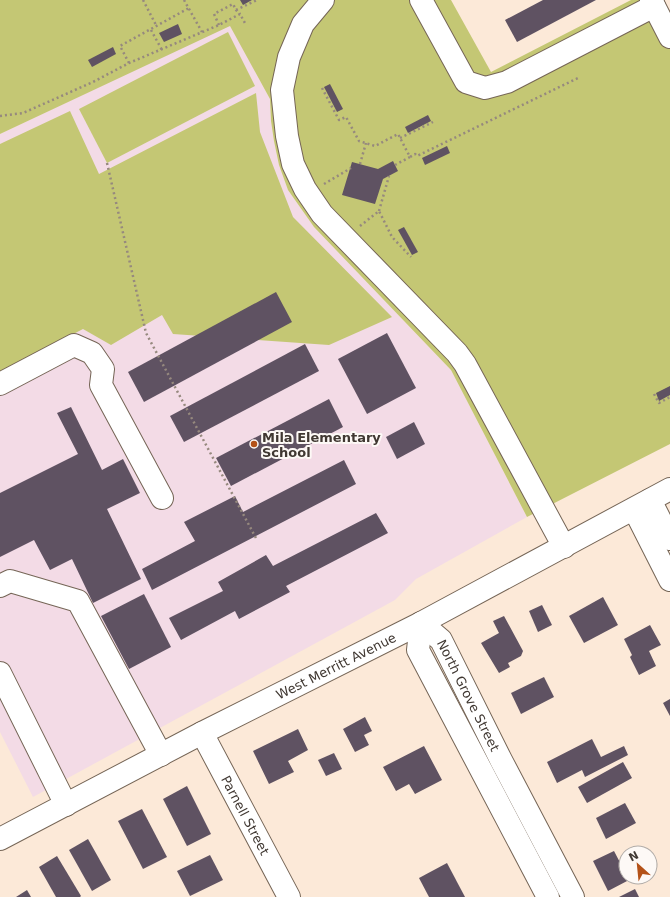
<svg xmlns="http://www.w3.org/2000/svg" width="670" height="897" viewBox="0 0 670 897" font-family="'DejaVu Sans',sans-serif">
<style>
.education{fill:#f3dbe6}
.green{fill:#c4c774}
.building{fill:#5f5262}
.lines{fill:none;stroke-linecap:round;stroke-linejoin:round}
.minor-casing{stroke:#756556;stroke-width:24}
.major-casing{stroke:#756556;stroke-width:24}
.path{stroke:#96897e;stroke-width:2.5;stroke-dasharray:2 3;stroke-linecap:butt}
.minor{stroke:#fff;stroke-width:22}
.major{stroke:#fff;stroke-width:22}
.poi-dot{fill:#b45218;stroke:#fdf9f6;stroke-width:1.5}
.labels{text-anchor:middle;stroke-width:4;stroke-linejoin:round;paint-order:stroke}
.poi-label{font-size:13px;font-weight:bold;fill:#403832;stroke:#fdf9f6;text-anchor:start}
.street-label{font-size:13px;fill:#403832;stroke:#fdf9f6}
</style>
<rect width="100%" height="100%" fill="#fce9d8"/>
<path class="education" d="M230,25L270,99L271,121L274,141L279,165L288,190L314,227L451,370L527,517L416,579L395,600L33,797L0,732V134Z"/>
<g class="green">
<path d="M0,0H451L491,72L631,0H651L670,37V444L527,517L451,370L314,227L288,190L279,165L274,141L271,121L270,99L230,26L0,134Z"/>
<path d="M228,32L255,86L107,163L79,109Z"/>
<path d="M256,93L260,132L293,217L392,317L329,345L173,334L162,315L111,345L83,329L0,372V144L70,111L99,174Z"/>
</g>
<g class="building">
<path d="M240,0H252L243,5Z"/>
<path d="M543,0H596L517,42L505,20Z"/>
<path d="M178,24L182,34L164,42L159,33Z"/>
<path d="M113,47L116,54L92,67L88,60Z"/>
<path d="M330,84L343,109L337,112L324,87Z"/>
<path d="M428,115L431,121L408,133L405,127Z"/>
<path d="M447,146L450,153L425,165L422,158Z"/>
<path d="M393,161L398,171L383,179L375,204L342,195L352,162L378,169Z"/>
<path d="M404,227L418,252L412,255L398,230Z"/>
<path d="M276,292L292,322L144,402L128,372Z"/>
<path d="M387,333L416,388L367,414L338,359Z"/>
<path d="M305,344L319,371L184,442L170,416Z"/>
<path d="M670,386V395L659,401L656,393Z"/>
<path d="M329,399L343,427L231,486L216,458Z"/>
<path d="M71,407L102,470L123,459L140,493L107,509L141,579L93,603L72,559L50,570L34,540L0,557V493L78,454L57,413Z"/>
<path d="M414,422L425,444L397,459L386,437Z"/>
<path d="M344,460L356,484L152,590L142,569L195,541L184,522L235,496L243,512Z"/>
<path d="M376,513L388,533L286,586L290,592L239,619L235,611L181,640L169,618L223,591L218,582L266,555L273,566Z"/>
<path d="M144,594L171,647L129,669L101,616Z"/>
<path d="M603,597L618,625L584,643L569,616Z"/>
<path d="M542,605L552,625L538,632L529,611Z"/>
<path d="M504,616L523,651L521,656L508,663L510,667L499,673L481,643L499,633L493,621Z"/>
<path d="M650,625L661,645L649,651L656,666L639,675L630,657L632,655L624,639Z"/>
<path d="M544,677L554,697L521,714L511,693Z"/>
<path d="M670,699V716L663,703Z"/>
<path d="M365,717L372,731L364,735L369,745L355,752L343,729Z"/>
<path d="M298,729L308,750L288,761L294,772L269,784L253,751Z"/>
<path d="M592,739L601,757L624,746L628,755L585,777L582,770L557,783L547,762Z"/>
<path d="M424,746L442,780L415,794L409,784L396,791L383,767Z"/>
<path d="M334,753L342,769L326,776L318,760Z"/>
<path d="M623,762L632,778L587,803L578,787Z"/>
<path d="M187,786L211,834L187,846L163,799Z"/>
<path d="M625,803L636,823L606,839L596,818Z"/>
<path d="M142,809L167,857L143,869L118,821Z"/>
<path d="M88,839L111,880L92,891L69,850Z"/>
<path d="M614,851L626,874V877L629,880L608,891L593,861Z"/>
<path d="M210,855L223,880L190,896L177,871Z"/>
<path d="M57,856L81,896L80,897H56L39,867Z"/>
<path d="M447,863L465,897H429L419,878Z"/>
<path d="M635,889L639,897H619Z"/>
<path d="M27,890L31,897H16Z"/>
</g>
<g class="lines">
<g class="minor-casing">
<g id="minor">
<path d="M323,0L303,24L289,57L282,90L287,136L293,164L305,189L322,214L457,353L465,364L564,547"/>
<path d="M421,0L466,82L485,88L507,82L654,6"/>
<path d="M0,384L74,345L92,353L103,369L101,385L162,498"/>
<path d="M650,500L670,539"/>
<path d="M634,509L670,580"/>
<path d="M0,586L10,581L78,601L161,755"/>
<path id="s1" d="M421,623L441,640L501,760L573,897"/>
<path d="M421,623L418,650L548,897"/>
<path d="M0,673L66,805"/>
<path id="s2" d="M202,733L289,897"/>
<path id="s3" d="M0,839L202,733L421,623L670,489"/>
</g>
</g>
<g class="major-casing">
<path id="major" d="M651,0L670,37"/>
</g>
<g class="path">
<path d="M143,0L156,25"/>
<path d="M184,0L202,32"/>
<path d="M236,10L257,0"/>
<path d="M219,25L214,14L233,4L236,10L240,14"/>
<path d="M151,30L162,50"/>
<path d="M129,63L120,46L189,8"/>
<path d="M322,88L339,120L346,117L359,141L375,146L398,134L410,157L415,154L417,156L578,78"/>
<path d="M0,116L23,113L93,82L129,63L219,25L240,14L246,25"/>
<path d="M400,138L433,122"/>
<path d="M107,163L146,333L257,540"/>
<path d="M360,164L366,143"/>
<path d="M395,165L410,157"/>
<path d="M324,184L351,168"/>
<path d="M379,211L389,176"/>
<path d="M360,226L379,211L392,237L411,257"/>
<path d="M654,394L659,403L670,397"/>
</g>
<use href="#minor" class="minor"/>
<use href="#major" class="major"/>
</g>
<circle class="poi-dot" cx="254" cy="444" r="4"/>
<g class="labels">
<g class="poi-label">
<text x="262" y="442">Mila Elementary<tspan x="262" dy="15">School</tspan></text>
</g>
<g class="street-label">
<text dy="5" stroke="none"><textPath href="#s3" startOffset="378">West Merritt Avenue</textPath></text>
<text dy="5" stroke="none"><textPath href="#s1" startOffset="88">North Grove Street</textPath></text>
<text dy="5" stroke="none"><textPath href="#s2" startOffset="93">Parnell Street</textPath></text>
</g>
</g>
<g transform="translate(638 865) rotate(333)"><circle r="19" fill="#fdf9f6" stroke="#b1aca8"/>
<path d="M0-3L7 15L0 10L-7 15Z" fill="#b45218"/>
<text y="-6" font-size="11" font-weight="bold" text-anchor="middle" fill="#403832">N</text>
</g>
</svg>
